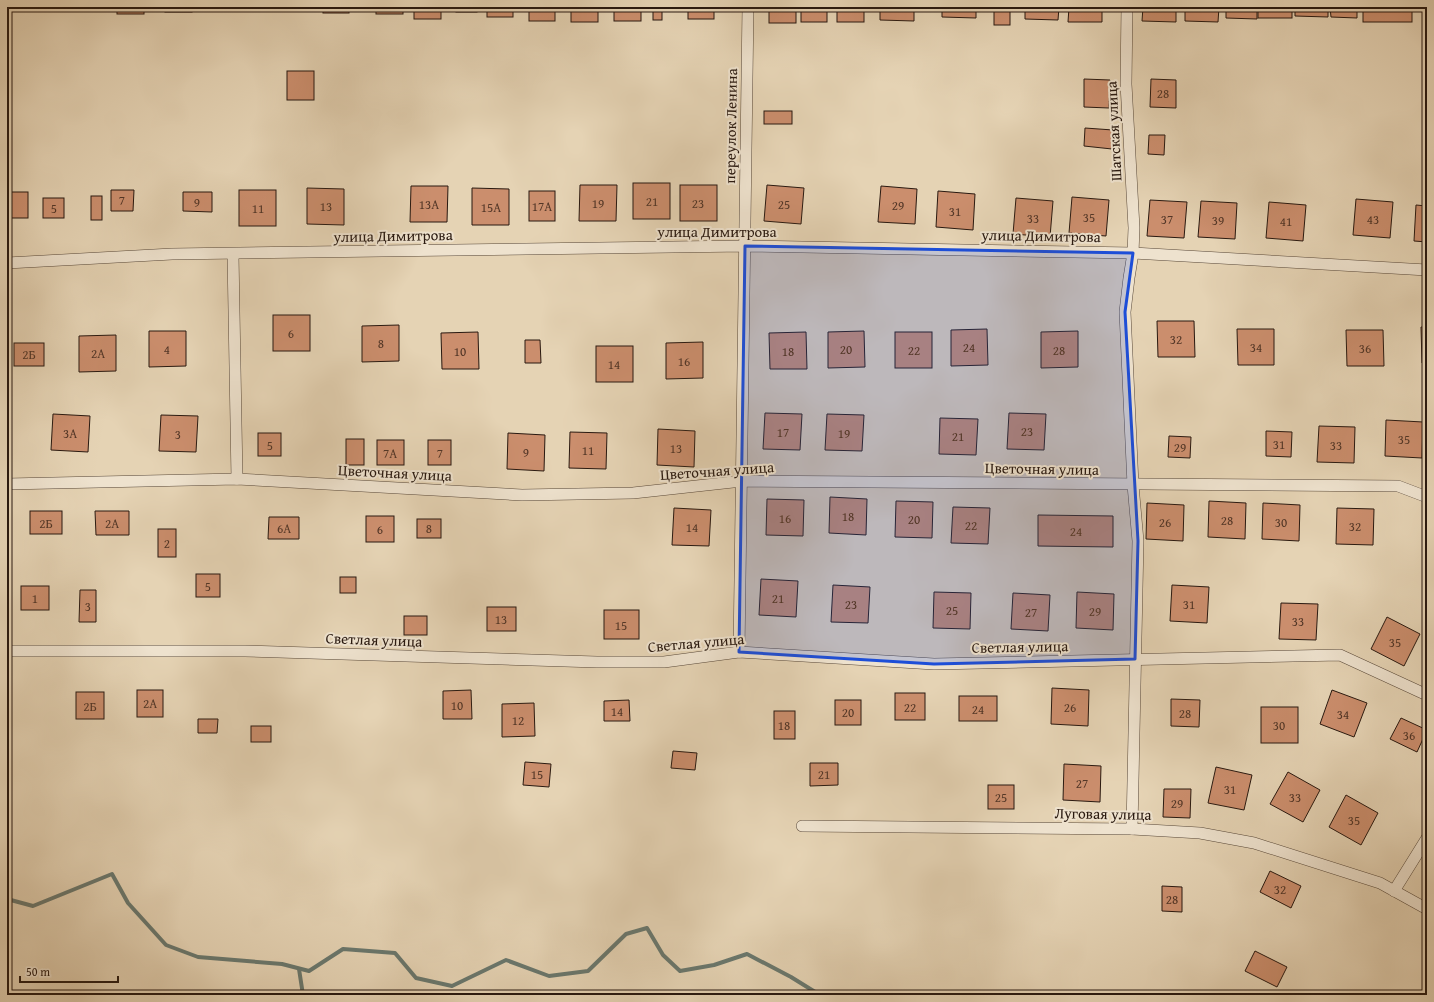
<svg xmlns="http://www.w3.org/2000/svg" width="1434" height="1002" viewBox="0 0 1434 1002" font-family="'Gentium Book Plus',serif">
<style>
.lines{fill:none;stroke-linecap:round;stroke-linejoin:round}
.stream{stroke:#6a786e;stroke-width:4}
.building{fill:#cb8e6d;stroke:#291910}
.minor-casing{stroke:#584839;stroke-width:12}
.minor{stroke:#eee2ce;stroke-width:11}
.marked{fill:#1d4ed8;fill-opacity:0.2;stroke:#1d4ed8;stroke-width:3;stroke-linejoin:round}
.labels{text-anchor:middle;stroke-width:4;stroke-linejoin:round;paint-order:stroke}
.number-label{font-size:13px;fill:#523627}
.street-label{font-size:15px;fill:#291910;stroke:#eee2ce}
</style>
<rect width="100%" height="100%" fill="#e5d3b4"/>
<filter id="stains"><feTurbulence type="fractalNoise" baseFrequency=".005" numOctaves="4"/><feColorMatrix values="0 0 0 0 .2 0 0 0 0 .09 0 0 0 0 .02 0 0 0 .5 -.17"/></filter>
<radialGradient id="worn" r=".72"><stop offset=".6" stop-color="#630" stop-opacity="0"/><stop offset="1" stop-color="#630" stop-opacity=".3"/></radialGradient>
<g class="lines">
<g class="stream">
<path d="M7,899L33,906L112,874L128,903L166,945L198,957L282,964L309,971L343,949L395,953L416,978L452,986L506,960L549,976L588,971L626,934L647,928L663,955L680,971L714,965L747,954L791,977L820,995"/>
<path d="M299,969L303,995"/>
</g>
</g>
<g class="building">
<rect x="117" y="7" width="27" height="7"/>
<rect x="165" y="7" width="27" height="5"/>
<path d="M291,7H317L318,11H291Z"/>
<rect x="323" y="7" width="26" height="6"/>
<rect x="376" y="7" width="27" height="7"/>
<rect x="414" y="7" width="27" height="12"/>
<rect x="456" y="7" width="21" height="5"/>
<rect x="487" y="7" width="26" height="10"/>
<rect x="529" y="7" width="26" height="14"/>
<rect x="571" y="7" width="27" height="15"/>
<rect x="614" y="7" width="27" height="14"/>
<rect x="653" y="7" width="9" height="13"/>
<rect x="688" y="7" width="26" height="12"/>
<rect x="769" y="7" width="27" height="16"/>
<rect x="801" y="7" width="26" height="15"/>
<rect x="837" y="7" width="27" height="15"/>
<path d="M880,7H914V21L880,20Z"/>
<path d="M942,7H976V18L942,17Z"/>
<rect x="994" y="7" width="16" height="18"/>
<path d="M1025,7H1059L1058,20L1025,19Z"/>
<path d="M1069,7H1102V22H1068Z"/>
<path d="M1143,7H1176V22L1142,21Z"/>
<path d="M1185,7H1219L1218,22L1185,21Z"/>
<path d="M1226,7H1257V19L1226,18Z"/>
<rect x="1258" y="7" width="34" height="11"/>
<path d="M1295,7H1328V17L1295,16Z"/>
<path d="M1330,7H1357V18L1331,17Z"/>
<rect x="1363" y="7" width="49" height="15"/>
<rect x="287" y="71" width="27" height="29"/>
<path d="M1084,79L1110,80L1109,108L1084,107Z"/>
<path d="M1151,79L1176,80V108L1150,107Z"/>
<rect x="764" y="111" width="28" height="13"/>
<path d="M1085,128L1113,130L1112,149L1084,146Z"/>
<path d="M1149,135H1165L1164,155L1148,154Z"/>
<rect x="633" y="183" width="37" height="36"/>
<path d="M580,185H617L616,221H579Z"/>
<rect x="680" y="185" width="37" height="36"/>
<path d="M767,185L804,188L801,224L764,221Z"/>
<path d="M411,186H448L447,222H410Z"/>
<path d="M881,186L917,189L915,224L878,222Z"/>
<path d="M307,188L344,189V225L307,224Z"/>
<path d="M472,188L509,189V225H472Z"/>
<path d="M111,190H134L133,211H111Z"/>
<rect x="239" y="190" width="37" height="36"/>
<rect x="529" y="191" width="26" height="30"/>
<path d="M938,191L975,194L973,230L936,227Z"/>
<rect x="7" y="192" width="21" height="26"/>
<path d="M183,192H212V212L183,211Z"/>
<rect x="91" y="196" width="11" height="24"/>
<path d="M1072,197L1109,200L1106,236L1069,233Z"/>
<rect x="43" y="198" width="21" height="20"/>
<path d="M1016,198L1053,201L1050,237L1013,234Z"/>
<path d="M1356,199L1393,202L1390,238L1353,235Z"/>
<path d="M1150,200L1187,202L1184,238L1147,236Z"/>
<path d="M1201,201L1237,203L1235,239L1198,237Z"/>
<path d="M1269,202L1306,205L1303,241L1266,238Z"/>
<path d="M1416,205L1427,206V242L1414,241Z"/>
<rect x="273" y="315" width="37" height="36"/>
<path d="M1157,321H1194L1195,357H1158Z"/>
<path d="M399,325V361L362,362V326Z"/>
<path d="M1421,327H1427V363H1422Z"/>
<path d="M987,329L988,365L951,366V330Z"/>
<path d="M1237,329H1274V365H1238Z"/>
<path d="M1346,330H1383L1384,366H1347Z"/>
<path d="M149,331H186V366L149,367Z"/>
<path d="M864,331L865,367L828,368V332Z"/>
<path d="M1078,331V367L1041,368V332Z"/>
<path d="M478,332L479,369H442L441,333Z"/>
<path d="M806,332L807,369H770L769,333Z"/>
<rect x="895" y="332" width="37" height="36"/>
<path d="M116,335V371L79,372V336Z"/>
<path d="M525,340H540L541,363H525Z"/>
<path d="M703,342V378L666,379V343Z"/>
<rect x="14" y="343" width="30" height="23"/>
<rect x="596" y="346" width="37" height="36"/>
<path d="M765,413L802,414L800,450L763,449Z"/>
<path d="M1009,413L1046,414L1044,450L1007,449Z"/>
<path d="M53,414L90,416L88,452L51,450Z"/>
<path d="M827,414L864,415L862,451L825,450Z"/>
<path d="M161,415L198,416L196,452L159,451Z"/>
<path d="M940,418L978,419L976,455L939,454Z"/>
<path d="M1386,420L1423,422L1422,458L1385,456Z"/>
<path d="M1319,426L1355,427L1354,463L1317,462Z"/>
<path d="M658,429L695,431L694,467L657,465Z"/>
<path d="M1266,431L1292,432L1291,457L1266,456Z"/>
<path d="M570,432L607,433L606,469L569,468Z"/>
<rect x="258" y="433" width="23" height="23"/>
<path d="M508,433L545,435L544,471L507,469Z"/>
<path d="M1169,436L1191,437L1190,458L1168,457Z"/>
<rect x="346" y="439" width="18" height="26"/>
<rect x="377" y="440" width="27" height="25"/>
<rect x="428" y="440" width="23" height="25"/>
<path d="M830,497L867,499L866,535L829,533Z"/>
<path d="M767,499L804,500L803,536L766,535Z"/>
<path d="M896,501L933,502L932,538L895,537Z"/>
<path d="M1209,501L1246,503L1245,539L1208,537Z"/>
<path d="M1147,503L1184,505L1183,541L1146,539Z"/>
<path d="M1263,503L1300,505L1299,541L1262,539Z"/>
<path d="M953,507L990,508L988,544L951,543Z"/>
<path d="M674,508L711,510L709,546L672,545Z"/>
<path d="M1337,508L1374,509L1373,545L1336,544Z"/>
<rect x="30" y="511" width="32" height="23"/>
<path d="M95,511H129V535H96Z"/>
<path d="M1038,515L1113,516V547L1038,546Z"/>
<rect x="366" y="516" width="28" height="26"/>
<path d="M269,517H299V539H268Z"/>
<rect x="417" y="519" width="24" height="19"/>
<rect x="158" y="529" width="18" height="28"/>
<rect x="196" y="574" width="24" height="23"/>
<rect x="340" y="577" width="16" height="16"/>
<path d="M761,579L798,581L796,617L759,615Z"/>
<path d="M833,585L870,587L868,623L831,622Z"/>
<path d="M1172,585L1209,587L1207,623L1170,621Z"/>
<rect x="21" y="586" width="28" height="24"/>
<path d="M80,590H96V622H79Z"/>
<path d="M934,592L971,593L970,629L933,628Z"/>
<path d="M1077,592L1114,594L1113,630L1076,628Z"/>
<path d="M1013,593L1050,595L1048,631L1011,629Z"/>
<path d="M1281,603L1318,604L1316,640L1279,639Z"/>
<rect x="487" y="607" width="29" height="24"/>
<rect x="604" y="610" width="35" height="29"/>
<rect x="404" y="616" width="23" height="19"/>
<path d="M1387,617L1420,634L1404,666L1371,649Z"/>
<path d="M1052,688L1089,690L1088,726L1051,724Z"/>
<rect x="137" y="690" width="26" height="27"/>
<path d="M471,690L472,719H443V691Z"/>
<path d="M1332,690L1367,703L1354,737L1320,724Z"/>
<rect x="76" y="692" width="28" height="27"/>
<rect x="895" y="693" width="30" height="27"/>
<rect x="959" y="696" width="38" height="25"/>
<path d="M1171,699L1200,700L1199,727L1171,726Z"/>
<path d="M629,700L630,721H604V701Z"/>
<rect x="835" y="700" width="26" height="25"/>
<path d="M534,703L535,736L502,737V704Z"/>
<rect x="1261" y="707" width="37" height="36"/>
<rect x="774" y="711" width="21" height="28"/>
<path d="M1401,718L1427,730L1417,752L1390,739Z"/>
<path d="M198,719H218L217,733H198Z"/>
<rect x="251" y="726" width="20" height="16"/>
<path d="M673,751L697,753L695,770L671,768Z"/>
<path d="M525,762L551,764L549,787L523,785Z"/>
<path d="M810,763H838V785L810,786Z"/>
<path d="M1064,764L1101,766L1100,802L1063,800Z"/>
<path d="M1216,767L1252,775L1244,810L1208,803Z"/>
<path d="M1288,772L1320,790L1303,822L1270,804Z"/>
<rect x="988" y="785" width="26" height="24"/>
<path d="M1164,789H1191L1190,818L1163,817Z"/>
<path d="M1346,795L1378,813L1361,845L1329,827Z"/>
<path d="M1270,871L1301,886L1291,908L1260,892Z"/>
<path d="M1162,886L1182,887V912L1162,911Z"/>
<path d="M1255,951L1287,967L1277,987L1245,971Z"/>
</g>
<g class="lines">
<g class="minor-casing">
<g id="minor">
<path d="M1127,7L1126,84L1134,228L1133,253L1129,278L1125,312L1133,485L1138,541L1132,829"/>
<path d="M233,255L237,479"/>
<path d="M7,263L172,254L745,246L1133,253L1427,270"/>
<path d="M7,484L237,479L522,495L633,493L742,481L1398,486L1427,497"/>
<path d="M7,651H245L597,662H664L739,652L934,664L1340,655L1427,695"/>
<path d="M739,652L748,7"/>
<path d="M802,826L1132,829L1200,833L1254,843L1380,883L1427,909"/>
<path d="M1394,891L1427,838"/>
</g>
</g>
<use href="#minor" class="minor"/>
</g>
<path class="marked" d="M745,246L1133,253L1125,312L1138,541L1135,659L934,664L739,652Z"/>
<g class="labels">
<g class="number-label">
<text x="1163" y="98">28</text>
<text x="122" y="205">7</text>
<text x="652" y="206">21</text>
<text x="197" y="207">9</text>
<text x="598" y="208">19</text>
<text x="698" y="208">23</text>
<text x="429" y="209">13А</text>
<text x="784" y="209">25</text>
<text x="898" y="210">29</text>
<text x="326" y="211">13</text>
<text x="542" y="211">17А</text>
<text x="491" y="212">15А</text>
<text x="54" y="213">5</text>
<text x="258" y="213">11</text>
<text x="955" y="216">31</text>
<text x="1089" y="222">35</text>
<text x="1033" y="223">33</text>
<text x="1167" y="224">37</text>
<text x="1373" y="224">43</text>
<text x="1218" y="225">39</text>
<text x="1286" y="226">41</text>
<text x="291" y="338">6</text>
<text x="1176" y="344">32</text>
<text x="381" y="348">8</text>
<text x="969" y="352">24</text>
<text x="1256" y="352">34</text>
<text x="1365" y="353">36</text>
<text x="167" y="354">4</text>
<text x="846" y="354">20</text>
<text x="914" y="355">22</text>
<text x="1059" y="355">28</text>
<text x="460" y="356">10</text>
<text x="788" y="356">18</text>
<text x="98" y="358">2А</text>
<text x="29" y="359">2Б</text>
<text x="684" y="366">16</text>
<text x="614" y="369">14</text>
<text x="1027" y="436">23</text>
<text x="783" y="437">17</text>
<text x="70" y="438">3А</text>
<text x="844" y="438">19</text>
<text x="178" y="439">3</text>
<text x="958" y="441">21</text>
<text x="1404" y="444">35</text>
<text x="1279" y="449">31</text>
<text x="270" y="450">5</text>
<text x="1336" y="450">33</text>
<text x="1180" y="452">29</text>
<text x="676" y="453">13</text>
<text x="588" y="455">11</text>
<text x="526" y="457">9</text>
<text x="390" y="458">7А</text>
<text x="440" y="458">7</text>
<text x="848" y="521">18</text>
<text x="785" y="523">16</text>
<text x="914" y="524">20</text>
<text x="1227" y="525">28</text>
<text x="1165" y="527">26</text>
<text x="1281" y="527">30</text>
<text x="46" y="528">2Б</text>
<text x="112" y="528">2А</text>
<text x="971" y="530">22</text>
<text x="1355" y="531">32</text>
<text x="692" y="532">14</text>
<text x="284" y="533">6А</text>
<text x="429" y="533">8</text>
<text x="380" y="534">6</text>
<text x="1076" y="536">24</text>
<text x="167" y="548">2</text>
<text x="208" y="591">5</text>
<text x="35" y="603">1</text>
<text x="778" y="603">21</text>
<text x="851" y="609">23</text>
<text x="1189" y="609">31</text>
<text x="88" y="611">3</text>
<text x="952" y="615">25</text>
<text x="1095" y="616">29</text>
<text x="1031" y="617">27</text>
<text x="501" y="624">13</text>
<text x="1298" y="626">33</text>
<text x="621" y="630">15</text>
<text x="1395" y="647">35</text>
<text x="150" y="708">2А</text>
<text x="457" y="710">10</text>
<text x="90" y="711">2Б</text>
<text x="910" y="712">22</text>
<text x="1070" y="712">26</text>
<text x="978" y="714">24</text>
<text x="617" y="716">14</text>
<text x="848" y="717">20</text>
<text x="1185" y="718">28</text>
<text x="1343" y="719">34</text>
<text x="518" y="725">12</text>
<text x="784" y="730">18</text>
<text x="1279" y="730">30</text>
<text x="1409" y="740">36</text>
<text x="537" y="779">15</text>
<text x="824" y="779">21</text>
<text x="1082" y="788">27</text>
<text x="1230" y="794">31</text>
<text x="1001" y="802">25</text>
<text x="1295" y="802">33</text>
<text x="1177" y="808">29</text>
<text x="1354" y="825">35</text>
<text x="1280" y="894">32</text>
<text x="1172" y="904">28</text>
</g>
<g class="street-label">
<text transform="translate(731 126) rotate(-89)" y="5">переулок Ленина</text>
<text transform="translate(1114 131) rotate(-93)" y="5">Шатская улица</text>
<text x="717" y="237">улица Димитрова</text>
<text transform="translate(393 236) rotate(-1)" y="5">улица Димитрова</text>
<text transform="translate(1041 236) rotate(1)" y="5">улица Димитрова</text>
<text transform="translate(1042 469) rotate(1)" y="5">Цветочная улица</text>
<text transform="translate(717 471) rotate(-4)" y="5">Цветочная улица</text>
<text transform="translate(395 473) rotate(3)" y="5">Цветочная улица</text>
<text transform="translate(374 640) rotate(2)" y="5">Светлая улица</text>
<text transform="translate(696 643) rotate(-5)" y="5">Светлая улица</text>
<text transform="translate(1020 647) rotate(-1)" y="5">Светлая улица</text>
<text transform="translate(1103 814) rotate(1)" y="5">Луговая улица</text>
</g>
</g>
<rect width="1434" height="1002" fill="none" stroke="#e5d3b4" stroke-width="24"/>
<rect x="8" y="8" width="1418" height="986" fill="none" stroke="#291910" stroke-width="2"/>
<rect x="12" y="12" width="1410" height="978" fill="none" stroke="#291910"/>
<path d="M20 976v6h98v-6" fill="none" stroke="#291910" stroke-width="2"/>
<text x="26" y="976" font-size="12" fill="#291910" stroke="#eee2ce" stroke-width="3" paint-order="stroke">50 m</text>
<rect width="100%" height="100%" filter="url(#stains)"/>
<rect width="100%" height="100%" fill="url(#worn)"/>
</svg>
